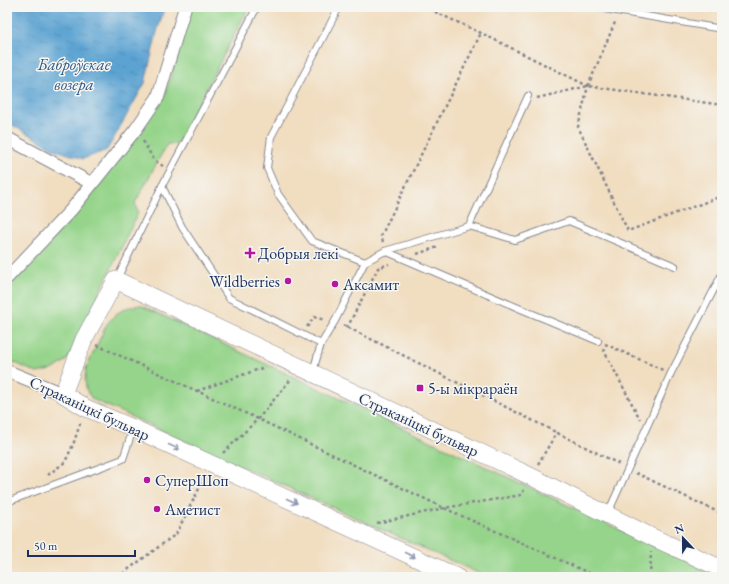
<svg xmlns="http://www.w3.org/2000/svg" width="729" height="584" viewBox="0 0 729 584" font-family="'EB Garamond',serif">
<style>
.grass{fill:#95d48a;stroke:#588274}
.water{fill:url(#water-ripples);stroke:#3c6998}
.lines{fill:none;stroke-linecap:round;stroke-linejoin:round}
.lane-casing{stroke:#86868e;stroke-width:8}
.street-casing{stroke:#86868e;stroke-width:14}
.secondary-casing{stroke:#86868e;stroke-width:18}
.path{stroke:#86868e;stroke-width:2.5;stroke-dasharray:3 3;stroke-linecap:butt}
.lane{stroke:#fff;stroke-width:6}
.street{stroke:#fff;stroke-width:12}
.secondary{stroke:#fff;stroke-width:17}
.oneway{stroke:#8d97ae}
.poi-dot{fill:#b5179e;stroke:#f6f6f2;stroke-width:1.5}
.labels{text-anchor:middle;stroke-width:3;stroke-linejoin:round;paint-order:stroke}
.poi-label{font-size:16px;fill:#1b2f5e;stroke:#f6f6f2;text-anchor:start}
.street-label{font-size:16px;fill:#1b2f5e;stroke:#f6f6f2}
.water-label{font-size:17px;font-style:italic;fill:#325887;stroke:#f6f6f2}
</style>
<defs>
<pattern id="water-ripples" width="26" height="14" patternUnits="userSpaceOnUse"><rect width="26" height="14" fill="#5ca3d2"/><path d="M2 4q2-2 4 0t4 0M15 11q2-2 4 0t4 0" fill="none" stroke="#4b85ae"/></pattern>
</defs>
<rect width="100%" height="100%" fill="#f6f6f2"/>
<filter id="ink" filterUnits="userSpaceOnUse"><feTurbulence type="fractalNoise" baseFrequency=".025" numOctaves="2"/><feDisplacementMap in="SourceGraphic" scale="8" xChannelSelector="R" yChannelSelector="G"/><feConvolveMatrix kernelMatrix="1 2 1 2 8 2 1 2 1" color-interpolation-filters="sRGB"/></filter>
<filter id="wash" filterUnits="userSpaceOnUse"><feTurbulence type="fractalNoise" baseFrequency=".012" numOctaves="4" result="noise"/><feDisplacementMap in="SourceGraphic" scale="16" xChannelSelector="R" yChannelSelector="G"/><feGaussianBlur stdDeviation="0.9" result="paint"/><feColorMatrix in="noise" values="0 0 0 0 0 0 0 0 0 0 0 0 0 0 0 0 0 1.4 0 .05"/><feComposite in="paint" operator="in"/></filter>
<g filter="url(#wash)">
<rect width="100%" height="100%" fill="#f1ddbf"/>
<g class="grass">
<path d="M192,7H249L177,144H167L135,203L138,213L67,360L54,369L37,373L7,359V288L81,207L164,98Z"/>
<path d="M140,305L721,577H487L92,399L86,389L85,379L86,368L107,324L116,314L126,308Z"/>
</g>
<path class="water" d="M7,7H165L157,32L145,83L107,150L83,159L54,149L7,122Z"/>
</g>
<g filter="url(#ink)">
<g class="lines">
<g class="lane-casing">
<g id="lane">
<path d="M339,7L271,137L267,168L278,194L312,241L365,262"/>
<path d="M593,7L722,29"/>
<path d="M162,186L182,227L229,298L321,344"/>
<path d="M469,226L528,96"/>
<path d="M385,251L469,226L515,240L569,221L675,266"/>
<path d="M117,279L162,186L257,7"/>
<path d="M313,371L321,344L335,321L365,262L385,251L521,309L598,341"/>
<path d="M7,502L123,459L133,429"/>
<path d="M608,513L671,373L722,274"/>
</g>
</g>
<g class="street-casing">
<g id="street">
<path d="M7,138L91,183"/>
<path d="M7,278L71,210L136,129L158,97L185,7"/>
<path d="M7,371L63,394"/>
</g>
</g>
<g class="secondary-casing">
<path id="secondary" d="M457,577L133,428L86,408L63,394L84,339L116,280L530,476L652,537L722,569"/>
</g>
<g class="path">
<path d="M424,7L481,33L588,86L578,127L628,231L722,196"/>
<path d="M690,7L722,12"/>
<path d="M588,86L616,20"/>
<path d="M537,98L588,86L722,105"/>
<path d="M143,141L154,160L163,166"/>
<path d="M383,242L381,236L481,33"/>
<path d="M417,254L438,247"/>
<path d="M343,325L619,464"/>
<path d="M307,327L314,317L325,320"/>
<path d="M347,328L378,268L389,264"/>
<path d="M605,344L663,370"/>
<path d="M97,345L258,419L444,508L598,577"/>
<path d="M603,349L640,419"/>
<path d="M197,391L265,367"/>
<path d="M223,453L258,419L291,379"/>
<path d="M538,464L557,432"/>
<path d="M636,473L722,514"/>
<path d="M48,475L65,462L73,445L81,421"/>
<path d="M377,523L444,508L521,495L524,490"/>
<path d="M118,577L176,534L205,477"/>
<path d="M650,577L651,552"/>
</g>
<use href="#lane" class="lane"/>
<use href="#street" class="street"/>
<use href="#secondary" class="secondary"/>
</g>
<defs><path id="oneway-shaft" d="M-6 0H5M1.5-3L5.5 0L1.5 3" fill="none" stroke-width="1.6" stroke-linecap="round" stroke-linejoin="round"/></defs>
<g class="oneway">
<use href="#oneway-shaft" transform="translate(174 447) rotate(25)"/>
<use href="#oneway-shaft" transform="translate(292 501) rotate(24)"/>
<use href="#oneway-shaft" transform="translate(410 555) rotate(25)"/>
</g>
</g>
<g class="poi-dot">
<path d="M248 247h4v4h4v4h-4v4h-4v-4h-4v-4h4z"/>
<circle cx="288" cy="281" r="4"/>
<circle cx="335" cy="284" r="4"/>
<rect x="416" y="384" width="8" height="8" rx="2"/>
<circle cx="147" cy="480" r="4"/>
<circle cx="157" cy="509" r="4"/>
</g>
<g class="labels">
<g class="poi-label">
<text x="258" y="259">Добрыя лекi</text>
<text x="280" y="287" text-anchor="end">Wildberries</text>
<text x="343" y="290">Аксамит</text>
<text x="428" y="394">5-ы мікрараён</text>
<text x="155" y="486">СуперШоп</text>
<text x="165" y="515">Аметист</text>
</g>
<g class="street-label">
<text transform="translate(90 408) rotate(25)" y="6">Страканіцкі бульвар</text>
<text transform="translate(419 424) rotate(25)" y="6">Страканіцкі бульвар</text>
</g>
<g class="water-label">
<text x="74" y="70">Баброўскае<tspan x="74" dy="20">возера</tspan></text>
</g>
</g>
<rect width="729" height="584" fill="none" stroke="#f6f6f2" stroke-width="24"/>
<g transform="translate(683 538) rotate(338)" stroke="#f6f6f2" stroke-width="3" paint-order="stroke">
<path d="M0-3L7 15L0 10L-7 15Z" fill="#1b2f5e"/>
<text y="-6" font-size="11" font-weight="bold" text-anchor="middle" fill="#1b2f5e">N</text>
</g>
<path d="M28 550v6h107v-6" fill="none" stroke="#1b2f5e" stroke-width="2"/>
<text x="34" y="550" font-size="12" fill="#1b2f5e" stroke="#f6f6f2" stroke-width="3" paint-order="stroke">50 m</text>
</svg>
